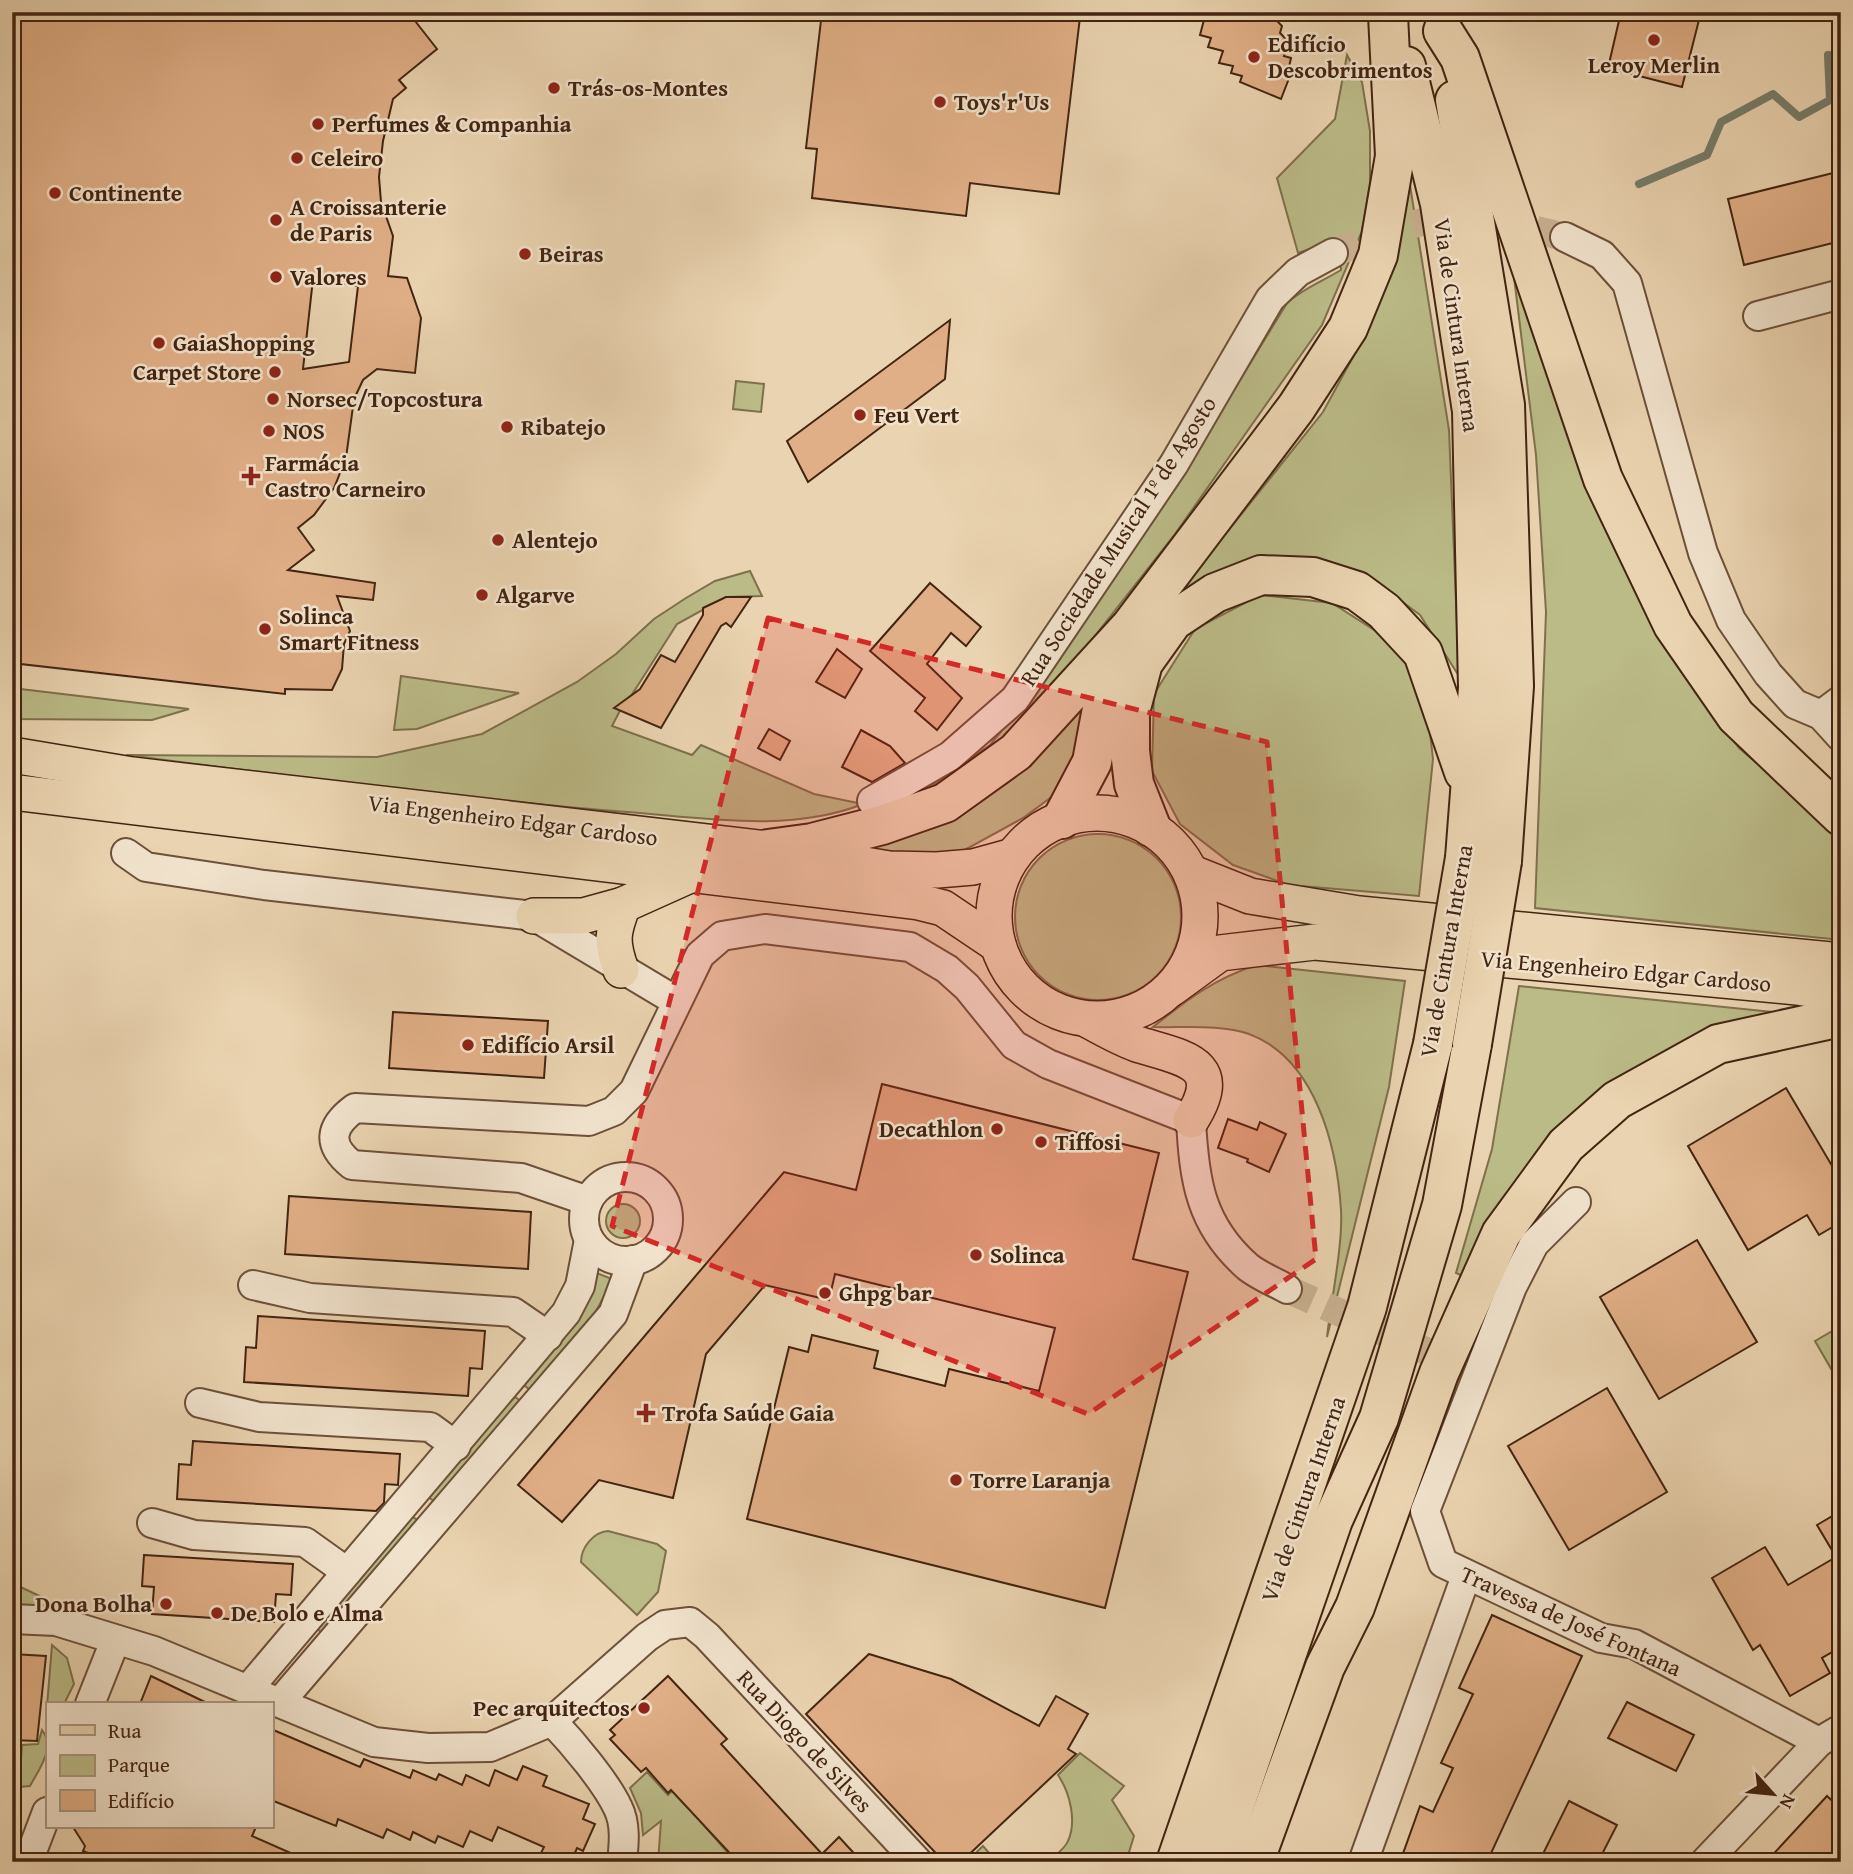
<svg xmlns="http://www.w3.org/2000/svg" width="1853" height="1874" viewBox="0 0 1853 1874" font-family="'Gentium Book Plus',serif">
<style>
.green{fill:#bb8;stroke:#7f704c;stroke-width:2}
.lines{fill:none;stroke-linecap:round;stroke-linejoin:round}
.stream{stroke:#767d6b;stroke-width:8}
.building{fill:#e1af87;stroke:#432411;stroke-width:2;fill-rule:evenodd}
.minor-tunnel{stroke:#c9b090;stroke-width:28;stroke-dasharray:28 14;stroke-linecap:butt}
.minor-casing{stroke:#6d5039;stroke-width:32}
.major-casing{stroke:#432411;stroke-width:38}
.highway-casing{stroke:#432411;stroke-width:42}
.minor{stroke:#f1e2cc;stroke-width:28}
.major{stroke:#ead3b0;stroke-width:35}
.highway{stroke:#ead3b0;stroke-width:38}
.highway-bridge-casing{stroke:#432411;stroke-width:42;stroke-linecap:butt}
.highway-bridge{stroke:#ead3b0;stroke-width:38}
.marked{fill:#d62828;fill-opacity:0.2;stroke:#d62828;stroke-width:5;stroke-dasharray:14 9;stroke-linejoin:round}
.poi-dot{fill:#8f2418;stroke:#f1e2cc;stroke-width:2.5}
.labels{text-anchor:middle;stroke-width:5;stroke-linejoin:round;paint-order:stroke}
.poi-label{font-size:23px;font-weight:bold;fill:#432411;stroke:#f1e2cc;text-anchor:start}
.street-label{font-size:23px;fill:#432411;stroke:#f1e2cc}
</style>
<rect width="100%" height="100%" fill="#ead3b0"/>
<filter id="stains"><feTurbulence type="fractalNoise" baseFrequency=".00286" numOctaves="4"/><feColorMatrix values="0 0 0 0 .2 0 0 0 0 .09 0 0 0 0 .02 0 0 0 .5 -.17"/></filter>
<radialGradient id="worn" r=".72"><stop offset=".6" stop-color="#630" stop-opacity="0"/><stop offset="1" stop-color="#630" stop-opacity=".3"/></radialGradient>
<g class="green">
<path d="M1347,55L1362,82L1370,131V183L1362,231L1322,325L1175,534L1050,693L993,750L947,780L921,793L990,745L1038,686L1232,393L1287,303C1302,289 1323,281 1341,270L1339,239L1298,253L1277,178L1335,119Z"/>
<path d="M1409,179L1449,430L1459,676L1420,615L1369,577L1312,562L1148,631L1323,412L1353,357L1379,293Z"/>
<path d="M1510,245L1585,478L1652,627L1739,748L1841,835V940L1535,908L1546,612L1536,455Z"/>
<path d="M736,381L764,384L761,412L733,409Z"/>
<path d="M750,571L762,596L726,597L677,624L631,696L625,701L612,726L692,755L701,745L814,794L863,804C790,833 704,818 627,812C459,799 293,776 126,755L377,757L482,734L577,682L616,654L654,619L686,598L715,581Z"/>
<path d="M1260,595L1332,603L1396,644L1426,698L1433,759L1419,896L1289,885L1233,865L1180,824L1152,771L1154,694L1195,629Z"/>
<path d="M401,676L519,693L417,729L394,730Z"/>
<path d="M1096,685L1090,726L1061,790L1023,818L961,852L928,856L847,846Z"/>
<path d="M12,688L189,709L152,720L12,719Z"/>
<circle cx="1098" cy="917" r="83"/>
<path d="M1257,965L1405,981L1389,1087L1327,1337C1331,1301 1343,1245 1341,1210C1337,1147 1316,1059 1249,1034C1221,1024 1183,1028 1153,1027C1187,1000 1215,978 1257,965Z"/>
<path d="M1519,986L1792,1014L1648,1062L1469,1279L1456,1273L1492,1149Z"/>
<circle cx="623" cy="1221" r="17"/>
<path d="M594,1272L612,1279C593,1325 566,1355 534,1393L520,1382Z"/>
<path d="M1841,1326V1386L1815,1341Z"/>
<path d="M510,1393L523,1403L435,1502L427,1496Z"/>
<path d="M409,1510L414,1518L424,1523L325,1635L312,1625Z"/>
<path d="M608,1531L657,1544L666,1551L658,1592L637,1615L581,1562C581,1548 593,1532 608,1531Z"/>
<path d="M12,1583L67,1609L12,1605Z"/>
<path d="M52,1645L67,1658L74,1684L64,1704L47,1706Z"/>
<path d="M42,1730C56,1748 39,1769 30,1786L19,1787L22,1745L38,1744Z"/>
<path d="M1080,1753L1124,1786L1112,1800L1134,1836L1126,1862H1048C1054,1856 1065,1849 1068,1841C1077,1821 1070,1793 1058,1775Z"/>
<path d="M647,1772L668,1795L673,1790L736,1862H658L661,1821L643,1835L641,1813L630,1788Z"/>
<path d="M983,1846L995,1860L966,1862Z"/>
</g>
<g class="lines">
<path class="stream" d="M1639,184L1707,155L1721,122L1773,94L1799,117L1830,100L1828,55L1841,56"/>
</g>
<g class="building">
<path d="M12,12H408L437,49L399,80L406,88L393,99L383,141L379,177L381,202L393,236L388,276L407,278L421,318L415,373L377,369L363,380L354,399L346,458L334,488L314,515L298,528L314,550L288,570L375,583L373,600L337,596L350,631L344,644L342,669L332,690L285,689V694L12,663ZM313,279L358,286L349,362L303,369Z"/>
<path d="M822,12H1043L1080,17L1059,194L970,183L966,216L812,198L817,149L806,148Z"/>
<path d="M1206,12H1277L1275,19L1282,26L1280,33L1285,38L1283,44L1287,45L1284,56L1291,58L1289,67L1293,68L1281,99L1240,82L1242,76L1231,73L1233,66L1219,63L1223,51L1208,47L1211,38L1200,35Z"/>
<path d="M1621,12H1701L1682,87L1608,68Z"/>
<path d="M1841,171V241L1744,265L1728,199Z"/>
<path d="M950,320L945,379L808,482L787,441Z"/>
<path d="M930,583L981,627L966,646L951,633L927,664L962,698L937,730L915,711L925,698L870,651Z"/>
<path d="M726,597H751L731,627L726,623L721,626L661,728L614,708L640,689L661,655L675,662L703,615V608Z"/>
<path d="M837,649L862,669L845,698L816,682Z"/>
<path d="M769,729L790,741L780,760L758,748Z"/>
<path d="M861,730L890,746L905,763L872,782L842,767Z"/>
<path d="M393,1012L548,1021L544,1078L389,1068Z"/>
<path d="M882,1084L1159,1153L1133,1259L1188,1272L1105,1608L747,1519L789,1347L808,1352L812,1335L878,1351L874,1368L945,1386L949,1369L1039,1391L1055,1328L835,1274L829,1300L765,1285L706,1354L673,1498L599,1480L562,1522L518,1485L784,1172L856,1190Z"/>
<path d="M1786,1088L1841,1181V1222L1819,1235L1807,1215L1748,1250L1688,1146Z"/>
<path d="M1228,1119L1257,1130L1260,1122L1286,1134L1269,1172L1247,1162L1248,1159L1218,1148Z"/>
<path d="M289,1196L531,1212L528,1269L285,1254Z"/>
<path d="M1697,1240L1757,1342L1659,1399L1600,1297Z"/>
<path d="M258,1316L485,1331L482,1369L470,1368L468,1396L244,1382L246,1347L256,1348Z"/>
<path d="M1607,1388L1667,1492L1569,1550L1508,1446Z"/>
<path d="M193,1441L400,1454L398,1485L385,1484L384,1503L376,1511L177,1499L179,1464L191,1465Z"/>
<path d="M1841,1511V1647L1822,1658L1830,1673L1790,1696L1760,1645L1753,1650L1712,1578L1765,1547L1788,1585L1836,1557L1817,1525Z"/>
<path d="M144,1555L293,1564L291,1595L276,1594L274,1622L152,1614L154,1587L142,1586Z"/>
<path d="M1492,1615L1582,1656L1487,1862H1400L1420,1806L1433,1812L1453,1768L1441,1763L1473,1694L1459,1688Z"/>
<path d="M12,1654L46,1656L37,1741L12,1740Z"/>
<path d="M869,1654L951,1679L1039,1726L1056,1696L1088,1714L1068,1749L1076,1754L961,1862H944L806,1714Z"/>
<path d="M151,1676L209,1704H140Z"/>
<path d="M668,1676L727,1739L721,1744L822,1854L839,1837L862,1862H738L671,1790L668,1793L646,1768L641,1772L610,1739L615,1735L610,1730Z"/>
<path d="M1627,1702L1694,1735L1676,1771L1608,1738Z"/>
<path d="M271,1729L360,1767L364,1759L410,1778L413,1770L436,1780L439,1774L462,1785L466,1775L489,1786L495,1770L517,1780L523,1766L547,1776L543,1786L589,1804L583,1819L595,1824L583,1851L577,1848L571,1862H555L540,1855L544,1847L498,1827L492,1841L470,1831L463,1847L438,1836L435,1843L413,1832L410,1840L387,1829L383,1838L338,1819L336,1826L271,1800Z"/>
<path d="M1827,1796L1841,1809V1862H1766Z"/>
<path d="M1569,1801L1617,1825L1598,1862H1539Z"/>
<path d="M73,1827H256L252,1836L311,1862H109L83,1851L85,1846Z"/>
</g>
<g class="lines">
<g class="minor-tunnel">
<path d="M1333,253C1370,240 1409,222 1447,217C1479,213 1533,230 1565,237"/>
<path d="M1287,1289L1464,1368"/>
</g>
<g class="minor-casing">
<g id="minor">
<path d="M1565,237L1602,255L1627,283L1703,553L1731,620L1768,674L1795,704L1821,715L1841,737"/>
<path d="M1758,316L1841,294"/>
<path d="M1821,715L1841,700"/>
<path d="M872,801L950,756L1015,699L1174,464L1270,299L1298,272L1333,253"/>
<path d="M126,853L146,867L264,885L534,916L676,1001"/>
<circle cx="626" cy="1219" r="42"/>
<path d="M588,1201L521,1178L352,1165C327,1145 329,1127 355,1108L589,1121L614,1111L634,1091L700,955L722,936L765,929L910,947L947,969L967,987L1014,1045L1048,1064L1191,1120C1194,1180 1200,1225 1248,1267C1259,1276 1275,1282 1287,1289"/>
<path d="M1576,1202L1534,1244L1512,1287L1425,1511L1443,1563L1601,1638L1634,1644L1819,1742"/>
<path d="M253,1285L310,1298L513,1312L548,1336"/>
<path d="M200,1403L259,1417L430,1427L456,1446"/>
<path d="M152,1523L194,1535L305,1542L347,1572"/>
<path d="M12,1619L56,1621L154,1651L374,1742L428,1748L490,1747L552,1721L647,1637L665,1625L690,1622L707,1636L918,1862"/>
<path d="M249,1688L566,1313L580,1286L589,1240"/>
<path d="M280,1702L613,1314L633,1260"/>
<path d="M90,1704L115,1641"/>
<path d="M552,1721C572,1742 606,1782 618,1808C626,1824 624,1844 622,1862"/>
<path d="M28,1862L47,1812"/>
<path d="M1363,1862L1466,1576"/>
<path d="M1705,1862L1819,1742L1841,1729"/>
</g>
</g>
<g class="major-casing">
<g id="major">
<path d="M12,755L132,775L768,849L889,869L937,870L973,867L1013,856"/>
<path d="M12,792L919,902L943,908L998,945"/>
<circle cx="1097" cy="916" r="103"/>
<path d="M1192,873L1250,896L1359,914L1841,961"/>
<path d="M534,916H583L623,905"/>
<path d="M621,970C611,942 612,933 623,905L692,874"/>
<path d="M1172,988L1220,953L1315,942L1797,987L1841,994"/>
<path d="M1088,1020C1103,1028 1120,1038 1137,1044C1182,1058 1228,1062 1191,1120"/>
</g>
</g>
<g class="highway-casing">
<g id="highway">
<path d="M1443,31L1460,58L1603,479L1673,625L1736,716L1841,816"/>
<path d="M1406,66L1440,204L1472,411L1478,688L1465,858"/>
<path d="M1455,100L1505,405L1514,686L1502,861"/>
<path d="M1062,819L1092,762L1106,687L1122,648"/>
<path d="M1151,827L1134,784L1130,751V712L1143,663L1173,621L1215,593L1261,575L1313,577L1357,591L1384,611L1423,653L1464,772"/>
<path d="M768,849L812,843L882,825L945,803L1016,752L1131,626L1296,408L1348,328L1378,255L1395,156L1388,15"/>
<path d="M1176,1862L1367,1307L1433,1044"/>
<path d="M1215,1862L1333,1520L1379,1418L1442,1205L1472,1044"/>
<path d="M1254,1862L1325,1667L1355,1607L1439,1373L1501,1234L1566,1145L1617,1100L1718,1044L1841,1017"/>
</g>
</g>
<use href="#minor" class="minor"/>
<use href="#major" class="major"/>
<use href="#highway" class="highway"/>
<g class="highway-bridge-casing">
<g id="highway-bridge">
<path d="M1433,1044L1465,858"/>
<path d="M1472,1044L1502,861"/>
</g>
</g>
<use href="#highway-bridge" class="highway-bridge"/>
</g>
<path class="marked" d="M768,618L1267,742L1316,1259L1088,1414L612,1226Z"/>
<g class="poi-dot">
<circle cx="1654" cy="40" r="7"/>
<circle cx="1254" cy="57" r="7"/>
<circle cx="554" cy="88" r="7"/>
<circle cx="940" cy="102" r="7"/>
<circle cx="318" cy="124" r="7"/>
<circle cx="297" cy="158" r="7"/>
<circle cx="55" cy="193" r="7"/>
<circle cx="276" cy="220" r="7"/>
<circle cx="525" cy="254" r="7"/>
<circle cx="276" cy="277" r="7"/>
<circle cx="159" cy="343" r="7"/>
<circle cx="275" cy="372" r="7"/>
<circle cx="273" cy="399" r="7"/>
<circle cx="860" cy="415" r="7"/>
<circle cx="507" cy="427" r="7"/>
<circle cx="269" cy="431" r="7"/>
<path d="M247.5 465.5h7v7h7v7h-7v7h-7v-7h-7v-7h7z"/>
<circle cx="498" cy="540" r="7"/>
<circle cx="482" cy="595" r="7"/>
<circle cx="265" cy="629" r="7"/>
<circle cx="468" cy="1045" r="7"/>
<circle cx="997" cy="1129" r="7"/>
<circle cx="1041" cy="1142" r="7"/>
<circle cx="976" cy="1255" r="7"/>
<circle cx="825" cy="1293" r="7"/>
<path d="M642.5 1402.5h7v7h7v7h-7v7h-7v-7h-7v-7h7z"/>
<circle cx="956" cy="1480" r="7"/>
<circle cx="166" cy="1604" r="7"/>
<circle cx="217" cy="1613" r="7"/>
<circle cx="644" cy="1708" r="7"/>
</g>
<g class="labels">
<g class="poi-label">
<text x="1268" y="52">Edifício<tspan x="1268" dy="26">Descobrimentos</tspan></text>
<text x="1654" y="73" text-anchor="middle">Leroy Merlin</text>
<text x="568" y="96">Trás-os-Montes</text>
<text x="954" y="110">Toys'r'Us</text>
<text x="332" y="132">Perfumes &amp; Companhia</text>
<text x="311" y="166">Celeiro</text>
<text x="69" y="201">Continente</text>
<text x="290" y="215">A Croissanterie<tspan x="290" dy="26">de Paris</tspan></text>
<text x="539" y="262">Beiras</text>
<text x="290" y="285">Valores</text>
<text x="173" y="351">GaiaShopping</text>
<text x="261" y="380" text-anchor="end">Carpet Store</text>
<text x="287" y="407">Norsec/Topcostura</text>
<text x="874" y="423">Feu Vert</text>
<text x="521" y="435">Ribatejo</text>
<text x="283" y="439">NOS</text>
<text x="265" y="471">Farmácia<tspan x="265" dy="26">Castro Carneiro</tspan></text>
<text x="512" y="548">Alentejo</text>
<text x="496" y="603">Algarve</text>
<text x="279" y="624">Solinca<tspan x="279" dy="26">Smart Fitness</tspan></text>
<text x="482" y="1053">Edifício Arsil</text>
<text x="983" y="1137" text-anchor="end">Decathlon</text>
<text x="1055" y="1150">Tiffosi</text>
<text x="990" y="1263">Solinca</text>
<text x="839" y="1301">Ghpg bar</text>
<text x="662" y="1421">Trofa Saúde Gaia</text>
<text x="970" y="1488">Torre Laranja</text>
<text x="152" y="1612" text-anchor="end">Dona Bolha</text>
<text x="231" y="1621">De Bolo e Alma</text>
<text x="630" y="1716" text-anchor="end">Pec arquitectos</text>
</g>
<g class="street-label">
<text transform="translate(1457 325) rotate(82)" y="8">Via de Cintura Interna</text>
<text transform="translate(1118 541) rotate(-57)" y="8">Rua Sociedade Musical 1º de Agosto</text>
<text transform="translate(513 820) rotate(7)" y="8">Via Engenheiro Edgar Cardoso</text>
<text transform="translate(1446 951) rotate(-80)" y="8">Via de Cintura Interna</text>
<text transform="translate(1626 971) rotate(5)" y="8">Via Engenheiro Edgar Cardoso</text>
<text transform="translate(1303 1499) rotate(-71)" y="8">Via de Cintura Interna</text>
<text transform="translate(1571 1621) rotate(24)" y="8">Travessa de José Fontana</text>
<text transform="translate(805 1741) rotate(47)" y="8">Rua Diogo de Silves</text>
</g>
</g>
<rect width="1853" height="1874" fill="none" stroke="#ead3b0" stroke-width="42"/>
<rect x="14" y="14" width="1825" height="1846" fill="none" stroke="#432411" stroke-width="3.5"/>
<rect x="21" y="21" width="1811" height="1832" fill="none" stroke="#432411" stroke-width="2"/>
<rect x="46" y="1702" width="228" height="126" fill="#f1e2cc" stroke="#ab9681" stroke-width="2"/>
<rect x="60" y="1725" width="35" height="10" fill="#ead3b0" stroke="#ab9681" stroke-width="2"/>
<text x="108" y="1738" font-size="21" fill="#432411">Rua</text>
<rect x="60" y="1755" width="35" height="21" fill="#bbbb88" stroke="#ab9681" stroke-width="2"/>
<text x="108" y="1772" font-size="21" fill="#432411">Parque</text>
<rect x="60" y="1790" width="35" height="21" fill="#e1af87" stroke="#ab9681" stroke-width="2"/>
<text x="108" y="1808" font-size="21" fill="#432411">Edifício</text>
<g transform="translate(1773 1794) rotate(117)" stroke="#f1e2cc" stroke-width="5" paint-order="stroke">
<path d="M0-5L12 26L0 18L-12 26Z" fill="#432411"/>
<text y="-10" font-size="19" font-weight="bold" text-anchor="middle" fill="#432411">N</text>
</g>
<rect width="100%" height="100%" filter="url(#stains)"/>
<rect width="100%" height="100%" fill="url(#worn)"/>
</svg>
